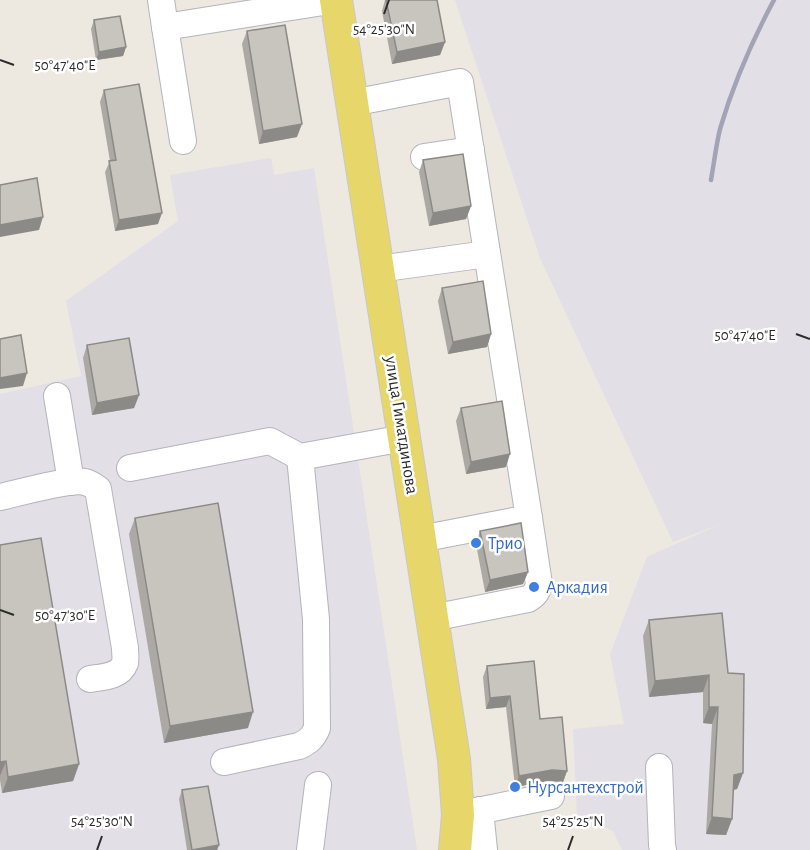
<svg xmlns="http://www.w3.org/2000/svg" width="810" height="850" viewBox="0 0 810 850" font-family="'Alegreya Sans',sans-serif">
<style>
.industrial{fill:#e2dfe6}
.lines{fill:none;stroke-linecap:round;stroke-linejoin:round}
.minor-casing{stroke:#b3b4be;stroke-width:28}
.major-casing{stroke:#c8c8c8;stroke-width:34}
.minor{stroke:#fff;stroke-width:26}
.major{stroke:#e7d76a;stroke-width:32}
.rail{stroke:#a2a3b5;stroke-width:4.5}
.wall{fill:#aca9a4}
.shaded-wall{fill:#8c8a86}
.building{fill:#c8c5bf;stroke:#8c8a86;stroke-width:1.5}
.ticks{fill:none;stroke:#2c2c2c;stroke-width:2}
.shop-dot{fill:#3f7fe0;stroke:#fff;stroke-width:2}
.labels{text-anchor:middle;stroke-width:5;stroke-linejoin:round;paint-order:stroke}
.street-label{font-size:18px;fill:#2c2c2c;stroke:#fff}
.shop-label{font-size:18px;fill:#366cbe;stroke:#fff;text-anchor:start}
.ticks-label{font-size:15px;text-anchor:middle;fill:#2c2c2c;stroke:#fff;stroke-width:5;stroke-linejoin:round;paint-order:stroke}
</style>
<rect width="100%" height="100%" fill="#ede8e0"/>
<g class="industrial">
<path d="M455,0H810V850H622L613,831L577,815L573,729L624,724L610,654L647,557L723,523L673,542L540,258Z"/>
<path d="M271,158L274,175L314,168L417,850H0V394L81,376L66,301L178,221L170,175Z"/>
</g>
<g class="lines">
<g class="minor-casing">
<g id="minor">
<path d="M161,0L165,27"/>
<path d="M352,103L460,82L529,518L539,584C537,592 535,595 528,599L432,618"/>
<path d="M183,141L165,27L336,0"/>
<path d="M424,157L471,150"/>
<path d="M378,269L487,254"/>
<path d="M57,396L71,482"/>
<path d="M130,468L270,441L300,457L404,438"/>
<path d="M0,497C18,493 71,478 85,482C90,483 94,486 98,489L125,648C125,652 126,659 125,663C120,677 102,677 90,679"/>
<path d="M420,539L529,518"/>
<path d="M224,762L299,746C308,742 313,738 317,728L316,619L300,457"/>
<path d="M659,767L662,845L663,850"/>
<path d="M480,810L484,850"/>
<path d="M458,815L551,796"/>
<path d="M310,850L318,785"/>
</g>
</g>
<g class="major-casing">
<path id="major" d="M336,0L454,759L458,815L455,850"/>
</g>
<use href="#minor" class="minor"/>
<use href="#major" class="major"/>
<path class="rail" d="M711,180C714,163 716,146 720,129C733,85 752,41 774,0"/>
</g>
<g class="wall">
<path d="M385,0H437L445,42L440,55L392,64L382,11Z"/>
<path d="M94,20L126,47L123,56L96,60L91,29Z"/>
<path d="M247,31L297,137L259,144L242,44Z"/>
<path d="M104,90L158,224L115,231L105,172L110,161L100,102Z"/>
<path d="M423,160L471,206L466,219L429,226L419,172Z"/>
<path d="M442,288L491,334L487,347L448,354L438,301Z"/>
<path d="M87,345L139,395L134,408L92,415L83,358Z"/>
<path d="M461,408L506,467L466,474L456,421Z"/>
<path d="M135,518L248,728L164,743L129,534Z"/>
<path d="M480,531L528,572L523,584L485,592L476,544Z"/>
<path d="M0,545L79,764L73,781L2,793L0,780Z"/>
<path d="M649,620L728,673L743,773L737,789L733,790L732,819L726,835L706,834L712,724L703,723V692L649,697L643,636Z"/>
<path d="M487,666L540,719L567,771L563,782L548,781L515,787L506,707L486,709L483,677Z"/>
<path d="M182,790L219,845L217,850H187L179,799Z"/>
</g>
<g class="shaded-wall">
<path d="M445,42L440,55L392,64L397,52Z"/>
<path d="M126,47L123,56L96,60L99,52Z"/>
<path d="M302,124L297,137L259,144L263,131Z"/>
<path d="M471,206L466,219L429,226L433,213Z"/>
<path d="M162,213L158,224L115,231L119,220Z"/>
<path d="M43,217L39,230L0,237V225Z"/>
<path d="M491,334L487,347L448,354L453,342Z"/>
<path d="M27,373L23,386L0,389V378Z"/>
<path d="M139,395L134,408L92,415L97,403Z"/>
<path d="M510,454L506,467L466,474L471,462Z"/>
<path d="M528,572L523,584L485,592L490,580Z"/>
<path d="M709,675L703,692L649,697L655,681Z"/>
<path d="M510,696L506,707L486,709L490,698Z"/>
<path d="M709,707H718L712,724L703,723Z"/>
<path d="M253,712L248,728L164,743L170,726Z"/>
<path d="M6,761L0,776V762Z"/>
<path d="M79,764L73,781L2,793L8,777Z"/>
<path d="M552,770L567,771L563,782L548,781L515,787L519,776Z"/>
<path d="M743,773L737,789L728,791L734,775Z"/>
<path d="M712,817L732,819L726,835L706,834Z"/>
<path d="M219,845L217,850H191H192Z"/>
</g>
<g class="building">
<path d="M386,0H437L445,42L397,52Z"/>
<path d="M120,16L126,47L99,52L94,20Z"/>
<path d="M285,25L302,124L263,131L247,31Z"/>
<path d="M139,84L162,213L119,220L109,161L116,160L104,90Z"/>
<path d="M463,154L471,206L433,213L423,160Z"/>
<path d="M37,178L43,217L0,225V185Z"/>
<path d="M483,281L491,334L453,342L442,288Z"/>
<path d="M21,335L27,373L0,378V339Z"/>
<path d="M129,338L139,395L97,403L87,345Z"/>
<path d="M502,401L510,454L471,462L461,408Z"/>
<path d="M218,503L253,712L170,726L135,518Z"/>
<path d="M521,523L528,572L490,580L480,531Z"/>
<path d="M41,538L79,764L8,777L6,761L0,762V545Z"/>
<path d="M722,613L728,673L744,674L743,773L734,775L732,819L712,817L718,707H709V675L655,681L649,620Z"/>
<path d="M534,661L540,719L562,717L567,771L552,770L519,776L510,696L490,698L487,666Z"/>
<path d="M208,786L219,845L192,850L182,790Z"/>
</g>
<path class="ticks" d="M384,14L389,0M0,60L14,65M796,334L810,339M0,610L14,615M97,850L102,836M568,850L573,836"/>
<g class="shop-dot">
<circle cx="476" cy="543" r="6"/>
<circle cx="534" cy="587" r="6"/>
<circle cx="515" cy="787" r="6"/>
</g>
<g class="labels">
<g class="street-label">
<text transform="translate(402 425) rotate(81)" y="6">улица Гиматдинова</text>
</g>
<g class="shop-label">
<text x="488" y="549">Трио</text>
<text x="546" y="593">Аркадия</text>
<text x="527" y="793">Нурсантехстрой</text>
</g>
</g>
<g class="ticks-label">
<text x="384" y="34">54°25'30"N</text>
<text x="65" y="70">50°47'40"E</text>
<text x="745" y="340">50°47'40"E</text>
<text x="65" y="620">50°47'30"E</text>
<text x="102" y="826">54°25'30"N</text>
<text x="573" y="826">54°25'25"N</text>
</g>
</svg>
